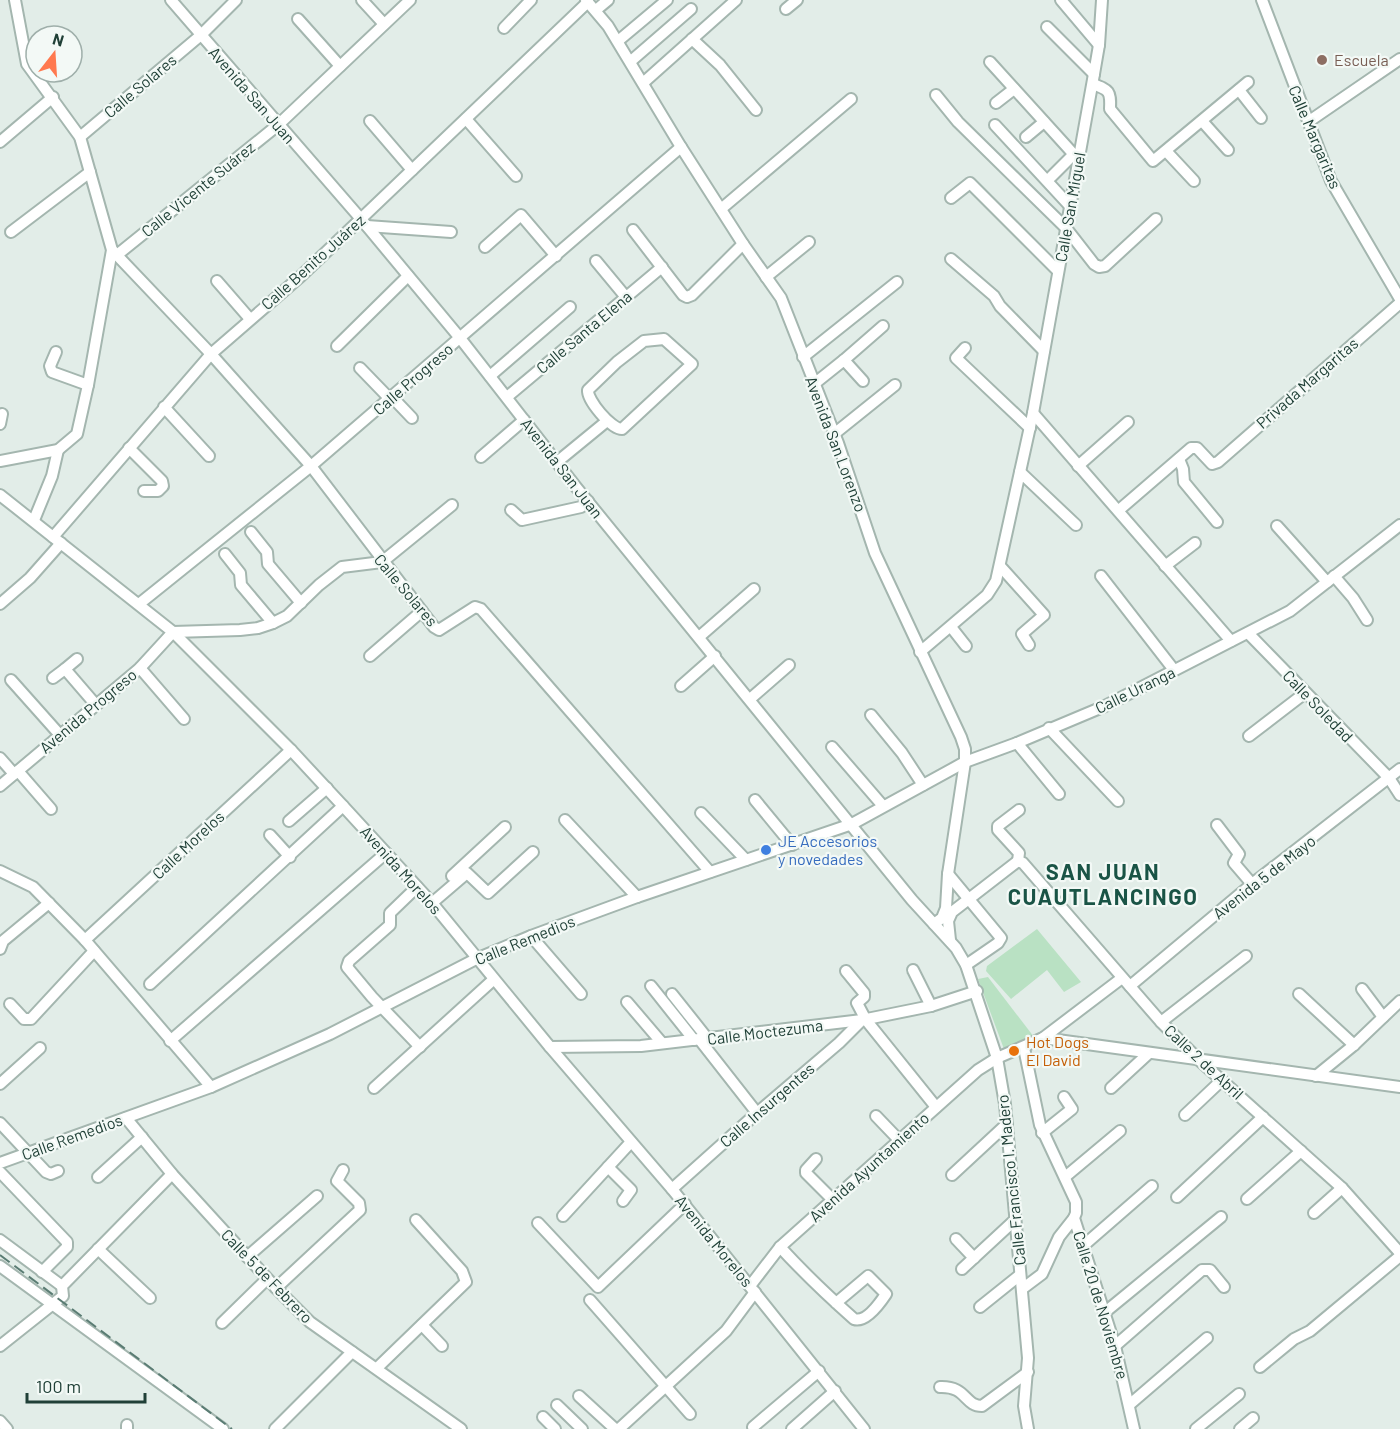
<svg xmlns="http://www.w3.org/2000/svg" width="1400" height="1429" viewBox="0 0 1400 1429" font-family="Barlow,sans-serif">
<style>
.green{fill:#b9e1c3}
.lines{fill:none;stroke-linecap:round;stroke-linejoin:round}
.minor-casing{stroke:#a4b6af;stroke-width:14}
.minor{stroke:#fff;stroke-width:10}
.rail{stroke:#5a7c73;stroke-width:2;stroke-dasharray:12 6;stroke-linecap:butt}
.education-dot{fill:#8d6e63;stroke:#f3f9f6;stroke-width:2}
.shop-dot{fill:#3f7fe0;stroke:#f3f9f6;stroke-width:2}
.food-dot{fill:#e8710a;stroke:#f3f9f6;stroke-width:2}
.labels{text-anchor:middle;stroke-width:4.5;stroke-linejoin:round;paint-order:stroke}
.education-label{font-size:16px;fill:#785e54;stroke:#f3f9f6;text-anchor:start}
.street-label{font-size:16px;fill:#204037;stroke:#f3f9f6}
.shop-label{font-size:16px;fill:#366cbe;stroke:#f3f9f6;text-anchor:start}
.food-label{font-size:16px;fill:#c56008;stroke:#f3f9f6;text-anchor:start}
.district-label{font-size:22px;font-weight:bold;letter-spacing:1.5px;fill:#1a5446;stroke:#f3f9f6}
</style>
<rect width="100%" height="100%" fill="#e2ede8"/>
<g class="green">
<path d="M1037,929L1081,982L1064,992L1047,970L1011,999L986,971L987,966Z"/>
<path d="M988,977L1034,1037L1004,1049L978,979Z"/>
</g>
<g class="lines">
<g class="minor-casing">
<g id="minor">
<path d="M171,0L361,219L460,338L576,487L912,900L956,948L966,965L997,1058L1005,1104L1028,1358L1024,1406L1028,1429"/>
<path d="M362,0L384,24"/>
<path d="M586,0L608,26L681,147L743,244L781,298L838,443L875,553L961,737L965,749V762L948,874L946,908L942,918L934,924"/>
<path d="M1061,0L1099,45"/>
<path d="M1262,0L1331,181L1400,299"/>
<path d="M786,9L797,0"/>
<path d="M596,10L608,0"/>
<path d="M298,19L340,66"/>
<path d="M1047,27L1094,74"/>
<path d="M504,28L531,0"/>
<path d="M692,39L720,65L756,110"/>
<path d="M618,41L667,0"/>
<path d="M631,61L691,9"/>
<path d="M990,62L1078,159"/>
<path d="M643,83L736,0"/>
<path d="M1093,84C1109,90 1111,91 1110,109L1153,161L1248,82"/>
<path d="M1239,90L1261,118"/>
<path d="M936,95L958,122L1066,228L1094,264L1099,267L1105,266L1156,219"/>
<path d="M996,103L1014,89"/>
<path d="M466,119L516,176"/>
<path d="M370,121L412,170"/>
<path d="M1202,121L1228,150"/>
<path d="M1308,122L1400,59"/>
<path d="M995,125L1070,206"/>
<path d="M80,137L201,35L236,0"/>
<path d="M1026,137L1044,122"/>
<path d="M0,142L53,97"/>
<path d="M1166,151L1194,181"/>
<path d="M1051,177L1074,154"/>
<path d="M951,198L970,183L1058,271"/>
<path d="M721,209L851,99"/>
<path d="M367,226L451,232"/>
<path d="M633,230L683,295L687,297L692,295L743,244"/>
<path d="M11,232L90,172"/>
<path d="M485,247L521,215L556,256"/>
<path d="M112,250L211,354L311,466L434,627L439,630L475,607L481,609L710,872"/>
<path d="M117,255L278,125L410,0"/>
<path d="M951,259L994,296L1000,306L1044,351"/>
<path d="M596,261L625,296"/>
<path d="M766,277L809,242"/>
<path d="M217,281L250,319"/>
<path d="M664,339L692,364L622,429C611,429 587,400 588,390L617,362L644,341Z"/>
<path d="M337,346L408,276"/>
<path d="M965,348L956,358L1030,428"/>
<path d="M56,352L50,366L52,372L88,385"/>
<path d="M803,357L897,282"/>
<path d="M844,360L883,326"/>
<path d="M360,368L390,399"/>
<path d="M490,376L570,307"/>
<path d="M814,384L844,360L863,381"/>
<path d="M392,397L412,418"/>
<path d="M507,397L662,267"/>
<path d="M164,407L209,456"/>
<path d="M1033,413L1231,641"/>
<path d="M0,424L2,414"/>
<path d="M834,434L895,385"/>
<path d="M129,448L162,481L163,486L158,491H144"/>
<path d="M481,457L524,420"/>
<path d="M1179,459L1183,469L1184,482L1217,522"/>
<path d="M0,461L58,450L77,434L88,385L112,250L80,137L27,64L15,0"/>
<path d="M557,462L607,421"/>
<path d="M1078,466L1128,422"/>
<path d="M1020,472L1076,525"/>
<path d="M0,495L173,632L291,750L343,806L432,903L550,1047L672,1189L864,1429"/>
<path d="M511,510L522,520L581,507L588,501"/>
<path d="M1119,510L1191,448H1197L1212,464L1218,462L1400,303"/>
<path d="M34,520L52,476L58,450"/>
<path d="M1277,526L1327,582"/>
<path d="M251,532L267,552L268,564L301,603"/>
<path d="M53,537L211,354L301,276L588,2"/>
<path d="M225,554L240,573L241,585L273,623"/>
<path d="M1000,566L1044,615L1022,634L1029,645"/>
<path d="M1165,566L1195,543"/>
<path d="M1101,576L1174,670"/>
<path d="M1334,576L1353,598L1367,620"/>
<path d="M0,604L30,578L61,543"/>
<path d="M139,604L311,466L681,147"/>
<path d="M951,627L966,646"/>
<path d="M1248,633L1389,778L1400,795"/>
<path d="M699,637L754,589"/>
<path d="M920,652L987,595L996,581L1033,413L1094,74L1099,45L1102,0"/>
<path d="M370,656L422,611"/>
<path d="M77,659L65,669L96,705"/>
<path d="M140,668L184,719"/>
<path d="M53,678L65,669"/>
<path d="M11,680L60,735"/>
<path d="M681,686L715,656"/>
<path d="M750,699L789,665"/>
<path d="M871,715L902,753L923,785"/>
<path d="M1049,728L1118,801"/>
<path d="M1249,736L1305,693"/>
<path d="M1017,743L1059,794"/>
<path d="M832,747L883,806"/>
<path d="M0,758L14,774"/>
<path d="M18,771L51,809"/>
<path d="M0,786L140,668L173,632L240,630L258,628L273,623L287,616L319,585L342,567L382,562L452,505"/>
<path d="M755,800L792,845"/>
<path d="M701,813L746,860"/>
<path d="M565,820L637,897"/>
<path d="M289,821L327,788"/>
<path d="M1217,825L1239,854L1234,863L1252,884"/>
<path d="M270,835L290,857"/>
<path d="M1018,861L1023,863L1161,1022L1199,1060L1342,1188L1400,1253"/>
<path d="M1018,861L1019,853L998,830V826L1019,810"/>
<path d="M0,871L33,887L85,940L211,1087"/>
<path d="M948,874L1001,938L998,943L966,965"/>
<path d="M452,876L505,827"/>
<path d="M417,887L390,913V925L349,961L347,967L372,997L420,1047"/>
<path d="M432,903L467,873L488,893L533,852"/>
<path d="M531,936L581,994"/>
<path d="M85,940L291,750"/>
<path d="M950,940L948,921L952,912L1018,861"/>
<path d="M0,949L3,941L49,903"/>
<path d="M913,970L931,1006"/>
<path d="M846,971L864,993V997L857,1003L866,1020L936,1107"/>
<path d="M150,984L343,806"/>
<path d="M651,986L694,1040"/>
<path d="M1130,986L1252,884L1400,769"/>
<path d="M1362,989L1383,1017"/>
<path d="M672,994L707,1038"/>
<path d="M1299,994L1354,1045"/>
<path d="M627,1002L662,1043"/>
<path d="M10,1004L24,1019H31L94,951"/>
<path d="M1161,1022L1246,956"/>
<path d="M1043,1038L1400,1087"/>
<path d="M699,1039L757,1113"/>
<path d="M170,1041L386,853"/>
<path d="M550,1047L641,1046L862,1020L931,1006L977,991"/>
<path d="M1024,1048L1040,1125L1076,1202V1213L1074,1218L1115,1346L1134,1429"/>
<path d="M1316,1076L1354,1045L1400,1001"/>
<path d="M0,1084L40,1048"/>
<path d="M374,1088L493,980"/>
<path d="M1111,1088L1149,1053"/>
<path d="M1185,1115L1222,1080"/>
<path d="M876,1116L899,1140"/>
<path d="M126,1118L172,1174L276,1288L310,1322L461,1429"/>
<path d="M0,1123L46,1172L51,1174L58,1171"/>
<path d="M1042,1133L1072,1109L1064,1097"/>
<path d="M816,1159L806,1170V1173L832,1199"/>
<path d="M0,1163L211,1087L330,1034L476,959L531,936L637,897L852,824L965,762L1017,743L1105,706L1290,611L1400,525"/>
<path d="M608,1167L631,1190L623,1201"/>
<path d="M0,1172L67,1242V1247L42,1272"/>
<path d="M952,1175L1007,1124"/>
<path d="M98,1177L142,1137"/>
<path d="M1065,1177L1120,1131"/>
<path d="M672,1189L757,1113L839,1043L862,1020"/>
<path d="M1177,1197L1263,1117"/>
<path d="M1247,1199L1301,1151"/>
<path d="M1314,1213L1342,1188"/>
<path d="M563,1216L631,1142"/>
<path d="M538,1223L598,1287L685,1204"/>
<path d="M956,1239L974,1258"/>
<path d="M0,1240L62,1286"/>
<path d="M1083,1246L1152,1186"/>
<path d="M780,1247C803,1272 828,1296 854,1319C866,1323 880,1303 886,1294L868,1276L836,1303"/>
<path d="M98,1249L150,1298"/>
<path d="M247,1257L317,1196"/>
<path d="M0,1266L223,1429"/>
<path d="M962,1269L1015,1220"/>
<path d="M750,1286L780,1247L978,1070L997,1058L1043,1038L1122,978"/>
<path d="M276,1288L360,1210L359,1203L337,1181L343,1170"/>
<path d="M1022,1289L1042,1274L1059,1237L1074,1218"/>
<path d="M590,1300L690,1414"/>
<path d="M980,1307L1020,1275"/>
<path d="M1104,1313L1221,1217"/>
<path d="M222,1323L267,1279"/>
<path d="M422,1325L442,1346"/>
<path d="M0,1346L63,1296L62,1286L172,1174"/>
<path d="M1115,1346L1202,1270H1210L1224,1287"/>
<path d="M1260,1367L1294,1339L1310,1331L1400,1256"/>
<path d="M377,1368L466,1282L462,1271L416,1220"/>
<path d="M940,1387C967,1386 964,1406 982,1406L1028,1372"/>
<path d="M579,1396L615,1429"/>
<path d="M557,1405L582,1429"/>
<path d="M1129,1405L1207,1338"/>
<path d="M543,1417L555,1429"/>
<path d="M0,1421L7,1429"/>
<path d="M127,1425V1429"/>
<path d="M753,1427L819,1371"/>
<path d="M275,1429L352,1352"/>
<path d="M619,1429L726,1331L755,1292"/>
<path d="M792,1429L835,1391"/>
<path d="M1196,1429L1239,1394"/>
<path d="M1240,1429L1253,1418"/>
</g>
</g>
<use href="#minor" class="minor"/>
<path class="rail" d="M0,1255L232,1429"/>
</g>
<circle class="education-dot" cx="1322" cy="60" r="6"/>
<circle class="shop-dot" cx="766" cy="850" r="6"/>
<circle class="food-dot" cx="1014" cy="1051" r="6"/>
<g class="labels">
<g class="education-label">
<text x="1334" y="66">Escuela</text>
</g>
<g class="street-label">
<text transform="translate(140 86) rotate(-40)" y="6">Calle Solares</text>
<text transform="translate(252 95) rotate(49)" y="6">Avenida San Juan</text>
<text transform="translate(1315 137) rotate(67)" y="6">Calle Margaritas</text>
<text transform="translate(198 189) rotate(-39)" y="6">Calle Vicente Suárez</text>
<text transform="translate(1070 207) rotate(-80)" y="6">Calle San Miguel</text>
<text transform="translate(313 262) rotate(-42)" y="6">Calle Benito Juárez</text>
<text transform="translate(584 332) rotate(-40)" y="6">Calle Santa Elena</text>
<text transform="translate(413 379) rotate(-41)" y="6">Calle Progreso</text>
<text transform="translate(1307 383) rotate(-41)" y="6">Privada Margaritas</text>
<text transform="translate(836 444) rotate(69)" y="6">Avenida San Lorenzo</text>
<text transform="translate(562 468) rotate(52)" y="6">Avenida San Juan</text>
<text transform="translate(406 590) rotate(50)" y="6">Calle Solares</text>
<text transform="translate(1135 690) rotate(-26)" y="6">Calle Uranga</text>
<text transform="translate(1318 706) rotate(46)" y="6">Calle Soledad</text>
<text transform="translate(88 711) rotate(-40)" y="6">Avenida Progreso</text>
<text transform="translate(188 845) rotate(-43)" y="6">Calle Morelos</text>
<text transform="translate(401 870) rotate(48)" y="6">Avenida Morelos</text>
<text transform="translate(1264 877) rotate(-38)" y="6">Avenida 5 de Mayo</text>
<text transform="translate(525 940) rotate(-22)" y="6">Calle Remedios</text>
<text transform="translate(765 1032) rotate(-7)" y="6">Calle Moctezuma</text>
<text transform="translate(1204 1062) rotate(43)" y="6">Calle 2 de Abril</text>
<text transform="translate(767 1105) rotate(-41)" y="6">Calle Insurgentes</text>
<text transform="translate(72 1137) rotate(-20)" y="6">Calle Remedios</text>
<text transform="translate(869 1167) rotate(-42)" y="6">Avenida Ayuntamiento</text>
<text transform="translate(1011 1180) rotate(-96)" y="6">Calle Francisco I. Madero</text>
<text transform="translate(714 1241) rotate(51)" y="6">Avenida Morelos</text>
<text transform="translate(267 1276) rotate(46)" y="6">Calle 5 de Febrero</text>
<text transform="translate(1101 1305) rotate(73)" y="6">Calle 20 de Noviembre</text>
</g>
<g class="shop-label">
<text x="778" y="847">JE Accesorios<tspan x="778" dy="18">y novedades</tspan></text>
</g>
<g class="food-label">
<text x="1026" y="1048">Hot Dogs<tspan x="1026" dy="18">El David</tspan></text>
</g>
<g class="district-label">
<text x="1103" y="880">SAN JUAN<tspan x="1103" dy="25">CUAUTLANCINGO</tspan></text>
</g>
</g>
<g transform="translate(54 54) rotate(17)"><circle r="28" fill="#f3f9f6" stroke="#9fafaa" stroke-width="1.5"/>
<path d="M0-4.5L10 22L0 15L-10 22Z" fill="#ff794f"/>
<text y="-9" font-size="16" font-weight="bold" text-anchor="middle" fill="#204037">N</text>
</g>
<path d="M27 1393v9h118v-9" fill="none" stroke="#204037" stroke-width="3"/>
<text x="36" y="1393" font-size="18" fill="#204037" stroke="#f3f9f6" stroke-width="4.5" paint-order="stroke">100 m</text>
</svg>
